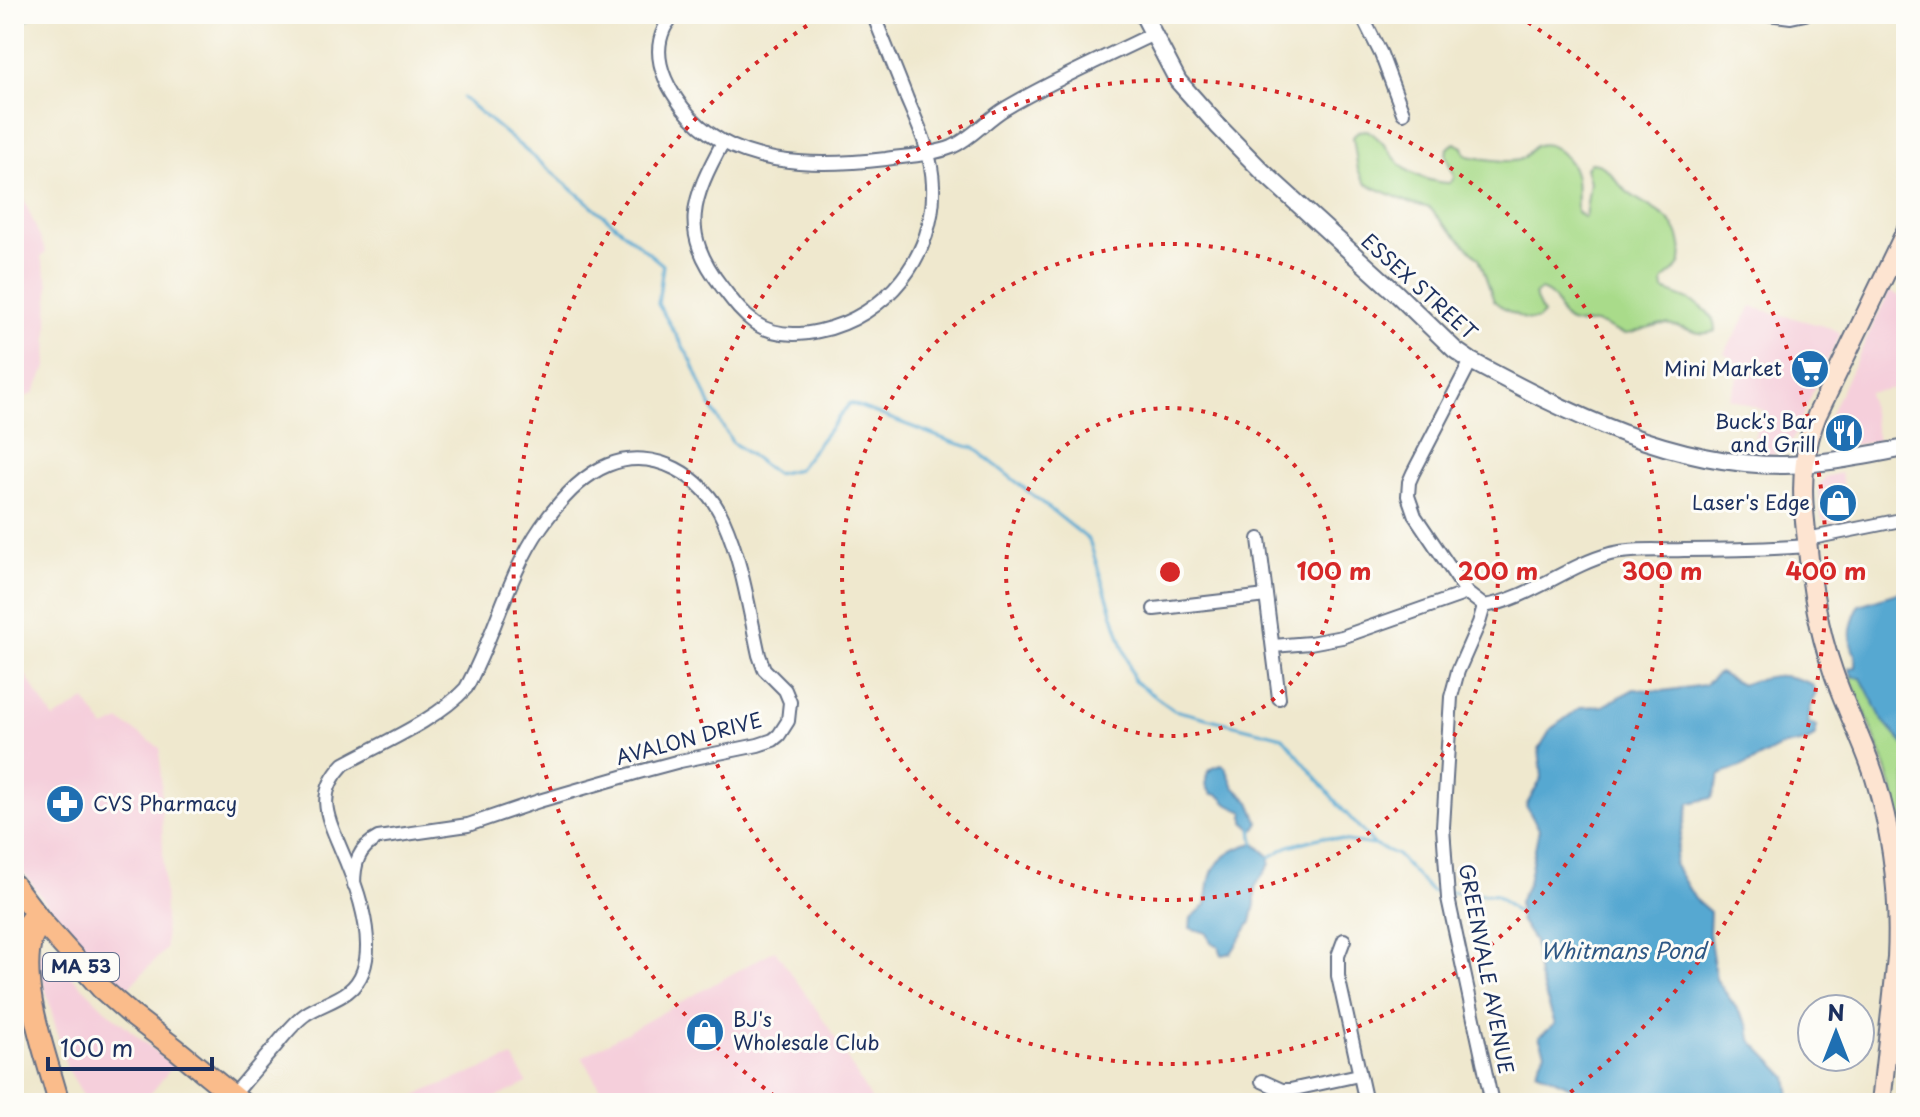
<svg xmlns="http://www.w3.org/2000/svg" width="1920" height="1117" viewBox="0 0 1920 1117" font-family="'Playpen Sans',sans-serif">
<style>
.built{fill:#f5cfdb}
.green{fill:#a9db8a;stroke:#628574;stroke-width:2}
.water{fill:#56a8d1;stroke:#386c98;stroke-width:2}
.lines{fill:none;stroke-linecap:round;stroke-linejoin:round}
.stream{stroke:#56a8d1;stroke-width:3}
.minor-casing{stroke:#657085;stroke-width:16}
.tertiary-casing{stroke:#657085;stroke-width:20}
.secondary-casing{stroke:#657085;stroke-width:22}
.primary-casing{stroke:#657085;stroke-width:24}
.minor{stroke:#fff;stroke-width:12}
.tertiary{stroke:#fff;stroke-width:16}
.secondary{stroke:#fde4d1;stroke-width:18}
.primary{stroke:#fabc8b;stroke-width:20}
.ring{fill:none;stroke:#d62828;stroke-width:4;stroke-dasharray:4 8}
.labels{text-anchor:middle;stroke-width:6;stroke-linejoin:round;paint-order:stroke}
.shield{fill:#fdfcf7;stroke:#5f6c8c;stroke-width:2}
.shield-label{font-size:18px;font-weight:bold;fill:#1b2f5e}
.street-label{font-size:20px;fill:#1b2f5e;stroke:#fdfcf7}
.poi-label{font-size:20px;fill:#1b2f5e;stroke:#fdfcf7;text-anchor:end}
.water-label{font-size:22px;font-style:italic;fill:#305986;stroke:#fdfcf7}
.centre{fill:#d62828;stroke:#fdfcf7;stroke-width:4}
.ring-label{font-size:24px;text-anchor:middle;font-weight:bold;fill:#d62828;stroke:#fdfcf7;stroke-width:6;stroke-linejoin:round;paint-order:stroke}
</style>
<rect width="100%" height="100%" fill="#fdfcf7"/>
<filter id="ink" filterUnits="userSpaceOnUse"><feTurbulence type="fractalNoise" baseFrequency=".0125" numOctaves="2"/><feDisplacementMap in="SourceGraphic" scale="16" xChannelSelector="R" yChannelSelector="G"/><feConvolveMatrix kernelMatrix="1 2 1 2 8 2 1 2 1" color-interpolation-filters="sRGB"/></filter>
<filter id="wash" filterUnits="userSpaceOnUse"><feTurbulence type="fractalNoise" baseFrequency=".006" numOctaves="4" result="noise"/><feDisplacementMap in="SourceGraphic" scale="32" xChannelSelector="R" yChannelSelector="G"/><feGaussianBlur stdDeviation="1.8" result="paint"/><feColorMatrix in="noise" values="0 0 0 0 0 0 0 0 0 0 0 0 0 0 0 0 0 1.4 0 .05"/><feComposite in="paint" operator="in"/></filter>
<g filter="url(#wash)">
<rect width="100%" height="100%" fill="#efe8ce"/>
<g class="built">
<path d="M14,184L20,190L46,252L41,258L49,284L47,367L33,394L22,398L14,399Z"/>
<path d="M1889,292L1906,298V373L1901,387L1868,393L1878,441L1841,447H1836L1830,442L1826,435L1827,421Z"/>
<path d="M1752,307L1831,328L1841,333L1818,379L1795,435L1789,445L1782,451L1771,455L1751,453L1756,430L1765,411L1729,398L1739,376L1740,366L1724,353Z"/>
<path d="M1841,473L1848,520L1828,523L1822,519L1821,515L1818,491L1819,485L1827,476Z"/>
<path d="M19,665L54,719L85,700L105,728L120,721L160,748L166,949L124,992L67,932L14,859V668Z"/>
<path d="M41,950L46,951L105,1009L173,1066L143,1103H88L66,1066L37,957Z"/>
<path d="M775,950L828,1026L873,1103H608L582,1057Z"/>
<path d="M513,1057L527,1083L485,1103H405L425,1091Z"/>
</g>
<g class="green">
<path d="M1367,130C1381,138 1389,152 1400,164C1412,176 1433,183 1450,183L1454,178C1452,164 1437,152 1455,143L1463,147L1465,153L1468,156C1479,158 1508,163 1519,160C1527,157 1530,147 1538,145C1553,140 1572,161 1575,174C1578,183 1576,201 1577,212L1583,217H1585L1590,182L1586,168L1590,163C1607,163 1613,178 1624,189C1644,208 1677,213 1681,245C1682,251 1682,258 1680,264C1676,272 1668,274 1663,282L1664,290C1684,299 1715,305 1715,331C1698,339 1682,324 1664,324C1651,325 1639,332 1626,334C1614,333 1607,325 1596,323C1587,322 1578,326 1570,322C1554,314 1562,296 1540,290L1534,295L1543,314L1537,320H1530L1522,318L1504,309L1494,301L1479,258L1443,223L1430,208L1410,203L1366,184L1358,170L1353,137L1358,131Z"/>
<path d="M1852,676L1861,678L1906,747V851C1899,791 1873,733 1850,677Z"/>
</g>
<g class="water">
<path d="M1906,590V747L1883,721L1861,678L1852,676L1849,668L1856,667C1857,658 1855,655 1852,647C1848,634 1853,617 1859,605Z"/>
<path d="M1719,673L1741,685C1771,674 1782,672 1812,684L1816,692L1810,707L1808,723L1816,726V736L1805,742L1780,747L1750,763L1720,775L1712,798L1689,803L1674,864L1695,899L1710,912L1709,933L1716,979L1749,1026L1751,1040L1787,1077L1791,1103H1577V1090L1536,1071L1545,1052L1539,1037L1555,1024L1539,977L1534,941L1520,920L1519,902L1528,883L1539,829L1526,806L1542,777L1539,749L1551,729L1581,707L1603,706L1634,689L1663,691L1704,685Z"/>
<path d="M1223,765L1226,768L1234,787L1250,802L1259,823L1255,829H1252L1244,822V812C1239,810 1234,808 1229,805C1222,800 1222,794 1212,794L1207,788C1204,774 1208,767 1223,765Z"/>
<path d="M1254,843L1270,857V864L1255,887V904L1251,922L1231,953L1222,955L1219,947L1211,942L1207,933L1190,928L1191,918L1206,905C1208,896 1208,887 1210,879C1214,859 1236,847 1254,843Z"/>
</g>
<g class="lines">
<g class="stream">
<path d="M14,25L36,14"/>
<path d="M463,98L663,265L658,304L692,362L710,405L732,442L776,474L798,469L850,403L952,442L974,448L1089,540L1134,681L1174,710L1283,737L1343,810L1375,845L1397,855L1431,891L1442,892"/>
<path d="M1252,829L1254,843"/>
<path d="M1270,857L1289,846L1323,837L1373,845"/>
<path d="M1450,892L1496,895L1521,916L1522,915"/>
</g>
</g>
</g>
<g filter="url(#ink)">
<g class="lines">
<g class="minor-casing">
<g id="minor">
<path d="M674,14C671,19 666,24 664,29C651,57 666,86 683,108C730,169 817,167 886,159C907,156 931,155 952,147C972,138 987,119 1006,108C1053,80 1104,58 1153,34"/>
<path d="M1361,14L1381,54L1403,113"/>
<path d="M1768,14L1791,17L1805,14"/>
<path d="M723,142C692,199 679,231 722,287C732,300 741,313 755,323C774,336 797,336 819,331C886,317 936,255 933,185C932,154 919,127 907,99C896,70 884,42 873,14"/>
<path d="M1471,361L1413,473L1409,482L1408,496L1415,516L1467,593L1484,606L1479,623L1458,671L1451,697L1443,827L1448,898L1492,1103"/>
<path d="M1259,539L1279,698"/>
<path d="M1807,539L1906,519"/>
<path d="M1484,606C1529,599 1566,566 1610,554C1633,548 1660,551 1684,550C1725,550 1766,549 1808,546"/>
<path d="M1154,609L1266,596"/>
<path d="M1273,646L1310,643L1342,637L1467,593"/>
<path d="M1344,940L1338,956V976L1366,1103"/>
<path d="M1262,1081L1282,1090H1290L1359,1075"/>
<path d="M233,1096C246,1080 259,1065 273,1049C283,1037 293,1023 306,1014C328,1000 353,998 363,971C376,935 355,881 340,847C326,814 316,793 344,764C382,743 437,720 466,688C495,636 507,576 541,527C557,504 581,476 608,465C654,446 704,476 723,519C742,561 749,610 759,655L764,669L785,690L790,702L788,721L779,735L773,740L758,745L680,761L639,772L539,801L468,825L378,838C358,848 354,864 354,885"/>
</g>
</g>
<g class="tertiary-casing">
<path id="tertiary" d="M1143,14L1178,81L1219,127L1263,172L1396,293L1455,350L1471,361C1568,413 1672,466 1785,465C1826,464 1867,455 1906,448"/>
</g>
<g class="secondary-casing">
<path id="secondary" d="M1881,1103L1897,958C1900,898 1893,837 1875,778C1863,740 1843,704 1831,665C1817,625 1811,583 1807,540C1804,514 1801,488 1805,462C1807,446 1811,430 1817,415L1906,231"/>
</g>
<g class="primary-casing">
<g id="primary">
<path d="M14,885L42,922L102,989L133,1016L176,1049L242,1103"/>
<path d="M42,922C38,927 34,933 32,938C18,984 47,1057 59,1103"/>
<path d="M15,956L19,935L35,913"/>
</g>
</g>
<use href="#minor" class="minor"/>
<use href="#tertiary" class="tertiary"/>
<use href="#secondary" class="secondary"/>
<use href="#primary" class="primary"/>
</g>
</g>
<g class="ring">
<circle cx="1170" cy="572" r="164"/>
<circle cx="1170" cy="572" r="328"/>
<circle cx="1170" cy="572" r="492"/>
<path d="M784 1103A656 656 0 0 1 822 16M1518 16A656 656 0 0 1 1556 1103"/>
</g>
<defs>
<g id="supermarket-disc" transform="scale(2)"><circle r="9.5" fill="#1f6fb2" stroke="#fdfcf7"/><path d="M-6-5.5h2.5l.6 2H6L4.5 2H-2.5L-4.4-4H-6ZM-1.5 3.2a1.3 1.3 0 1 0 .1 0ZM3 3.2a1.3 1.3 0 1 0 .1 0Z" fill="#fff"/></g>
<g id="restaurant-disc" transform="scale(2)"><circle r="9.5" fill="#1f6fb2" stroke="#fdfcf7"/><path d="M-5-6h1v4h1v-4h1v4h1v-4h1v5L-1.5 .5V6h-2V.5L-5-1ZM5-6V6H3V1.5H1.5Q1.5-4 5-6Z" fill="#fff"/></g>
<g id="shop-disc" transform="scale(2)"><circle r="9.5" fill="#1f6fb2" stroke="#fdfcf7"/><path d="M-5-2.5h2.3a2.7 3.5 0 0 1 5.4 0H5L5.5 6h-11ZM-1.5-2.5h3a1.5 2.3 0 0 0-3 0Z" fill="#fff"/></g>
<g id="pharmacy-disc" transform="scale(2)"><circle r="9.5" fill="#1f6fb2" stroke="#fdfcf7"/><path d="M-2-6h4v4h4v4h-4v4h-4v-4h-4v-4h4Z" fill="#fff"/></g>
</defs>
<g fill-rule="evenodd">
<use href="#supermarket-disc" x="1810" y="369"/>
<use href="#restaurant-disc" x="1844" y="433"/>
<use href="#shop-disc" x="1838" y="503"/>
<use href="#pharmacy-disc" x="65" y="804"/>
<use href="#shop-disc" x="705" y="1032"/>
</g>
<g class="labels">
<rect class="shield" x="43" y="953" width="76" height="28" rx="6"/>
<g class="shield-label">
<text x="81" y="973">MA 53</text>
</g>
<g class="street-label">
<text transform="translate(1419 287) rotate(42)" y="7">ESSEX STREET</text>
<text transform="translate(689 739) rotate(-15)" y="7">AVALON DRIVE</text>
<text transform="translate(1486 969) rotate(79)" y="7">GREENVALE AVENUE</text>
</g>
<g class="poi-label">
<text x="1782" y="376">Mini Market</text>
<text x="1816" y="429">Buck's Bar<tspan x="1816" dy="23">and Grill</tspan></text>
<text x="1810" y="510">Laser's Edge</text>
<text x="93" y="811" text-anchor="start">CVS Pharmacy</text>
<text x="733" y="1027" text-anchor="start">BJ's<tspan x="733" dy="23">Wholesale Club</tspan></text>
</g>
<g class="water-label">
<text x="1623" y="959">Whitmans Pond</text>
</g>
</g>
<circle cx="1170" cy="572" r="12" class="centre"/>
<g class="ring-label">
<text x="1334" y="580">100 m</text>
<text x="1498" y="580">200 m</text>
<text x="1662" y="580">300 m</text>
<text x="1826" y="580">400 m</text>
</g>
<rect width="1920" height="1117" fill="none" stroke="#fdfcf7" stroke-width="48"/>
<g transform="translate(1836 1033)"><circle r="38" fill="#fdfcf7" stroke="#a3aaba" stroke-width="2"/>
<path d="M0-6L14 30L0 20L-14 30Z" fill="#1f6fb2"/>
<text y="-12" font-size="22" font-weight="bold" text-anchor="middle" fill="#1b2f5e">N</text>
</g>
<path d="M48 1057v12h164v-12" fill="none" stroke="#1b2f5e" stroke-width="4"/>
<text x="60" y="1057" font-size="24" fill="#1b2f5e" stroke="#fdfcf7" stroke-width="6" paint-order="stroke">100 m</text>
</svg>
